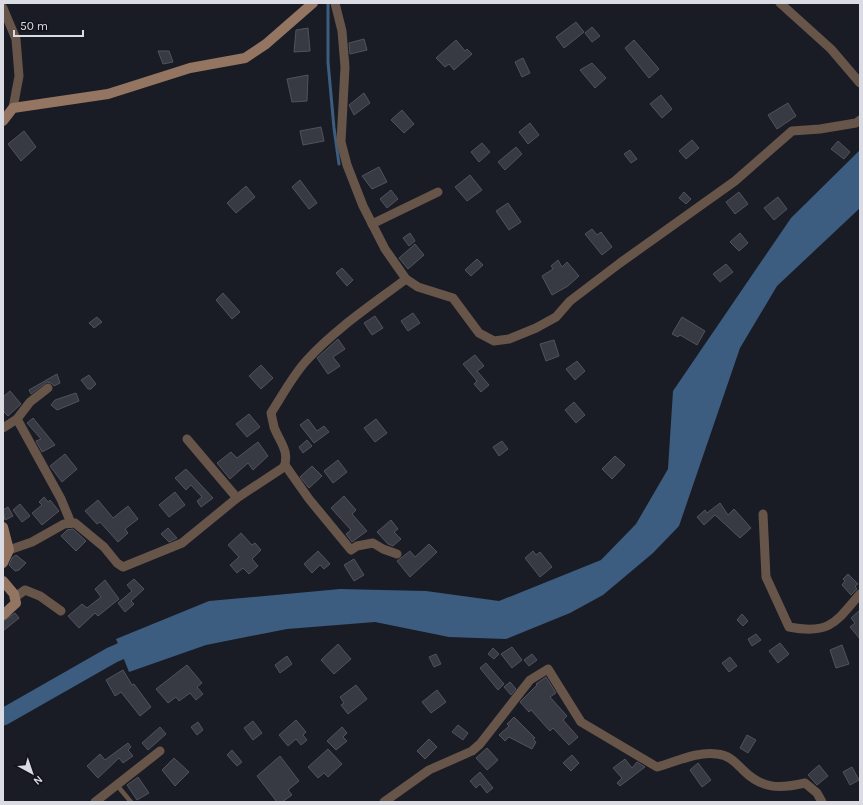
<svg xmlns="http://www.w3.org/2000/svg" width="863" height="805" viewBox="0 0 863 805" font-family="Karla,sans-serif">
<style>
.water{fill:#3c5c80}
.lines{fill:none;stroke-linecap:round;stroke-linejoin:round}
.stream{stroke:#3c5c80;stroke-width:3}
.river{stroke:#3c5c80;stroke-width:17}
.building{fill:#373943;stroke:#51525e}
.lane{stroke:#685549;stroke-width:4.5}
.street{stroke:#685549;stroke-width:9}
.secondary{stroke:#947562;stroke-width:10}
</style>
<rect width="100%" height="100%" fill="#1a1c25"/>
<path class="water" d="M860,150V208L777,286L740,348L679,526L653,553L603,595L570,613L506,639L449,637L375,622L287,629L206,645L129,672L116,639L209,601L340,589L426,591L499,601L601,560L636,524L668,469L673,391L791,218Z"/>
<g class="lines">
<path class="stream" d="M328,3V62L334,128L339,164"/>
<path class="river" d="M3,717L112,655L142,642"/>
</g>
<g class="building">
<path d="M576,22L584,32L564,48L556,37Z"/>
<path d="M592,27L600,36L592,42L585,33Z"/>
<path d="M308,28L310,51L294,52L296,30Z"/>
<path d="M364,39L367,50L350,54L349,43Z"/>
<path d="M456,40L465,51L467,49L472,54L454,70L449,64L445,67L436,58Z"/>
<path d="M634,40L659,69L649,78L625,48Z"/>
<path d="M158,51H169L173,62L163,64Z"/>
<path d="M523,58L530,73L522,77L515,62Z"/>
<path d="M592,63L606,78L595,88L580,70Z"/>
<path d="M308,75L307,101L292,102L287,79Z"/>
<path d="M364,93L370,103L354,115L349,105Z"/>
<path d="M661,95L672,109L662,118L650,104Z"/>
<path d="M788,103L796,116L777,129L768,115Z"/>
<path d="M402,110L414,124L404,133L391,120Z"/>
<path d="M530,123L539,135L528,144L519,132Z"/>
<path d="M321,127L324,141L303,145L300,131Z"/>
<path d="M24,131L36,147L21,161L8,144Z"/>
<path d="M692,140L699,148L686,159L679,151Z"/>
<path d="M838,141L850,152L844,159L831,149Z"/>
<path d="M482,143L490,152L479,162L471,152Z"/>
<path d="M516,147L522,154L505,170L498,162Z"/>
<path d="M630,150L637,159L631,163L624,154Z"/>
<path d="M379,167L387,182L372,189L362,176Z"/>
<path d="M470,175L482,190L467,201L455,187Z"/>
<path d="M300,180L317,203L309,209L292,187Z"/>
<path d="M246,186L255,197L236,213L227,203Z"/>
<path d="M391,190L398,199L387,208L380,199Z"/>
<path d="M684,192L691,199L686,204L679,198Z"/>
<path d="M739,192L748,204L735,214L726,202Z"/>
<path d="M778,197L787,209L774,220L764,208Z"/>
<path d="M508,203L521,222L509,230L496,211Z"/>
<path d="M592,229L597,235L601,232L612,247L602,255L585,234Z"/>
<path d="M410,233L415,241L409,246L403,238Z"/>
<path d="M740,233L748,243L739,251L730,242Z"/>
<path d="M415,244L424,255L408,269L399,258Z"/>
<path d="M477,259L483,265L471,276L465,270Z"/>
<path d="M558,260L562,267L567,262L579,276L568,286L552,295L542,276L553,269L551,266Z"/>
<path d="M726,264L733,272L720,282L713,274Z"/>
<path d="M342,268L353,280L347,286L336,273Z"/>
<path d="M223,293L240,312L232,319L216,300Z"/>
<path d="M413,313L420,323L408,331L401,321Z"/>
<path d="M375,316L383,328L372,335L364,323Z"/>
<path d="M97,317L102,322L94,328L89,323Z"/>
<path d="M682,317L705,331L697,345L680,335L678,337L672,334Z"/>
<path d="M338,339L345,349L333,357L340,366L328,374L317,358Z"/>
<path d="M554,340L559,356L546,361L540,344Z"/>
<path d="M475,355L484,366L477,371L489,385L481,392L474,384L477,381L463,364Z"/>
<path d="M577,361L585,371L575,380L566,369Z"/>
<path d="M261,365L273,378L261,389L249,376Z"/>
<path d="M57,374L60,383L54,386L51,383L47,382L31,394L29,390Z"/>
<path d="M89,375L96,384L91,389H88L81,380Z"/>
<path d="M10,391L21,404L8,416L3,411V397Z"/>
<path d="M76,393L79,401L57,410L51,405L55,400Z"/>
<path d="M574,402L585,415L576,423L565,410Z"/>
<path d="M249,414L260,427L247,437L236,424Z"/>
<path d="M33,418L55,445L42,452L36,441L41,439L27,423Z"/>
<path d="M308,419L317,431L324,426L329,432L314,443L300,425Z"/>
<path d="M376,419L387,433L375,442L364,428Z"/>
<path d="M307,440L312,446L303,453L299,447Z"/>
<path d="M502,441L508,449L499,456L493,447Z"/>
<path d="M258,442L268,456L253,470L248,463L230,479L217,463L231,452L237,458Z"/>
<path d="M65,454L77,469L62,482L50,466Z"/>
<path d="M615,456L625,465L612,479L602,469Z"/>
<path d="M338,460L347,472L333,483L324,471Z"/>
<path d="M312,466L322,476L309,488L300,477Z"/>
<path d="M186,469L213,498L201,507L197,501L202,497L191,485L186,490L175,478Z"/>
<path d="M175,492L185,505L169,517L159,505Z"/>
<path d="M344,496L356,510L352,514L367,531L352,542L346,534L351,530L331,508Z"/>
<path d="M44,497L48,502L50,500L59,511L42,525L32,513L42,505L39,502Z"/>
<path d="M98,500L113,518L128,506L138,519L125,529L128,533L118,542L100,522L97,524L85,511Z"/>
<path d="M720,503L728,515L734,509L751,528L740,538L715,515L704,525L697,517L705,510L707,513Z"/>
<path d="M20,504L30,516L22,522L13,510Z"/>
<path d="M8,507L13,516L5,520L3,510Z"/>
<path d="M391,520L398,529L394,532L401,539L393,546L388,544L377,532Z"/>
<path d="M168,528L177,538L169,542L161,534Z"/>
<path d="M73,529L86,541L76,551L61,536L67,530Z"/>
<path d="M241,533L252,545L255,543L261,550L252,559L258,566L249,574L243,568L237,573L230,565L239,557L228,545Z"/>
<path d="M429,544L437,552L410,577L397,561L410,551L415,557Z"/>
<path d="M318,551L330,564L324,569L320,565L312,573L304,564Z"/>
<path d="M533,551L536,555L540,552L552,567L540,577L525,558Z"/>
<path d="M16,555L26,563L19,570L15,571L9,565L12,558Z"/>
<path d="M354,559L364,575L354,581L344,565Z"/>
<path d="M848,574L858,584L855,586L857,589L851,595L842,585L845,581L843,579Z"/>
<path d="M134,579L144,589L131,601L134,604L125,612L118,603L132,591L127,585Z"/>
<path d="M105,580L119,599L98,616L95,613L79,628L68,616L82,604L87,608L101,597L95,589Z"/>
<path d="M860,610V639L850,627L855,623L851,618Z"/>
<path d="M15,613L19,618L3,631V621Z"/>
<path d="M742,614L748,621L743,626L737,620Z"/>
<path d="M756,634L761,640L752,646L748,639Z"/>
<path d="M780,643L789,654L778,663L769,651Z"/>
<path d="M338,644L351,659L334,674L321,660Z"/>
<path d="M842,645L849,664L836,668L830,650Z"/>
<path d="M512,647L522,660L512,668L501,654Z"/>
<path d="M493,648L499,654L494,659L488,654Z"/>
<path d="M436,654L441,664L434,667L429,657Z"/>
<path d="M532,654L537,660L529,666L524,660Z"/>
<path d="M287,656L292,664L280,673L275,665Z"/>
<path d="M730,657L737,666L729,672L722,663Z"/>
<path d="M486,663L504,684L498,690L480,668Z"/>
<path d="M187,665L202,683L197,687L203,694L196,700L190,693L179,701L176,697L168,703L156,689Z"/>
<path d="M123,670L132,685L134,684L151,707L140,716L121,692L115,696L106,680Z"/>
<path d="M546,677L556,693L550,697L567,716L563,720L578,737L569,745L553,728L550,731L531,710L529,712L520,702L537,685L536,684Z"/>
<path d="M510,682L516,689L511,695L504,687Z"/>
<path d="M356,685L367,699L348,714L341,705L344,703L340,697Z"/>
<path d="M437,690L446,702L431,713L422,702Z"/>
<path d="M514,717L535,738L533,739L536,742L532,749L509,737L505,741L499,735L509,726L507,724Z"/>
<path d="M296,720L306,732L303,735L307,740L301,745L296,739L288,746L279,735Z"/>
<path d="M253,721L262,733L253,740L244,728Z"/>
<path d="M198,722L203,730L197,735L191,727Z"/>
<path d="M458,725L468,733L463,740L452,732Z"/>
<path d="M160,727L166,734L148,750L142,743Z"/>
<path d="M342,727L347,733L343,737L347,741L336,750L327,741Z"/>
<path d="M747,735L756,740L748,753L740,748Z"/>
<path d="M429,739L437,747L425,759L417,751Z"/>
<path d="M128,743L131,747L128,750L133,756L123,763L119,758L98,778L87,766L100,754L105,760Z"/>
<path d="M487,748L498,760L487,770L476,758Z"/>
<path d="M328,749L342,764L328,777L324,773L318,778L308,767Z"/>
<path d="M232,750L242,762L237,766L227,755Z"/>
<path d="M572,755L579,763L571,771L563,763Z"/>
<path d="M280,756L299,781L288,790L292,795L282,802H277L257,776Z"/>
<path d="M174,758L189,772L175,786L162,770Z"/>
<path d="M625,759L632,768L637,762L645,767L620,786L617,783L622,778L613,768Z"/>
<path d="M698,763L711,780L702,787L690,770Z"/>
<path d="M819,765L828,776L817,785L808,775Z"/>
<path d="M852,767L859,780L850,785L843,772Z"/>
<path d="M480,772L493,788L487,793L480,784L476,788L470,781Z"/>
<path d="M138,777L149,793L137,800L127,785Z"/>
</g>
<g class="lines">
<path class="lane" d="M116,784L131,802"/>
<g class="street">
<path d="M780,3L831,49L860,83"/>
<path d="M3,8L16,39L19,76L13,108"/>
<path d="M372,224L438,192"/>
<path d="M406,279L418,287L453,298L479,333L494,341L509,339L536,328L556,317L570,301L620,263L735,181L792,131L820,129L856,123L860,120"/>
<path d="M48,388L30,402L17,419L61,499L71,523"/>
<path d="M3,428L17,419"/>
<path d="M187,439L237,498"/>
<path d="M285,465L309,499L351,550L357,546L373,543L383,549L397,554"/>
<path d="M763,514L766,577L789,627C830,635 836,622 860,594"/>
<path d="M9,550L32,542L64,524L75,523L104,547L117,563L123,567L182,543L237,498L284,467C290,451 279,441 274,427C273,422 272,418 271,413C282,396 293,375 307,360C335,329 373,304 406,279L385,249L363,206L347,165L341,142L345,67L342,31L335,3"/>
<path d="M14,598L25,590L40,596L61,611"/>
<path d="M95,802L160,751"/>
<path d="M384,802L429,770L472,751L480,744L530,680L548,669L581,722L657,767C676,762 697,751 717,754C729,755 735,762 743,770C762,789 779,789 805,783L817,793L822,802"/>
</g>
<g class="secondary">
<path d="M3,121L13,108L108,94L190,68L245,58L266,44L313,3"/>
<path d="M3,527L9,550L3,563"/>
<path d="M3,581L14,594L16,603L3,615"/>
</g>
</g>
<rect width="863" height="805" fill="none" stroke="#dbdce3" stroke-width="8"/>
<g transform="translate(32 773) rotate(140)" stroke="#12131c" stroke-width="3" paint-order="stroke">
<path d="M0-3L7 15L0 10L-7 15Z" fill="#dbdce3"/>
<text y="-6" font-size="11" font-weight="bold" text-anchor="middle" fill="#dbdce3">N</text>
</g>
<path d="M14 30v6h69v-6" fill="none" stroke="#dbdce3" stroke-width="2"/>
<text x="20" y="30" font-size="12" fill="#dbdce3" stroke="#12131c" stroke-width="3" paint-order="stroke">50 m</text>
</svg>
